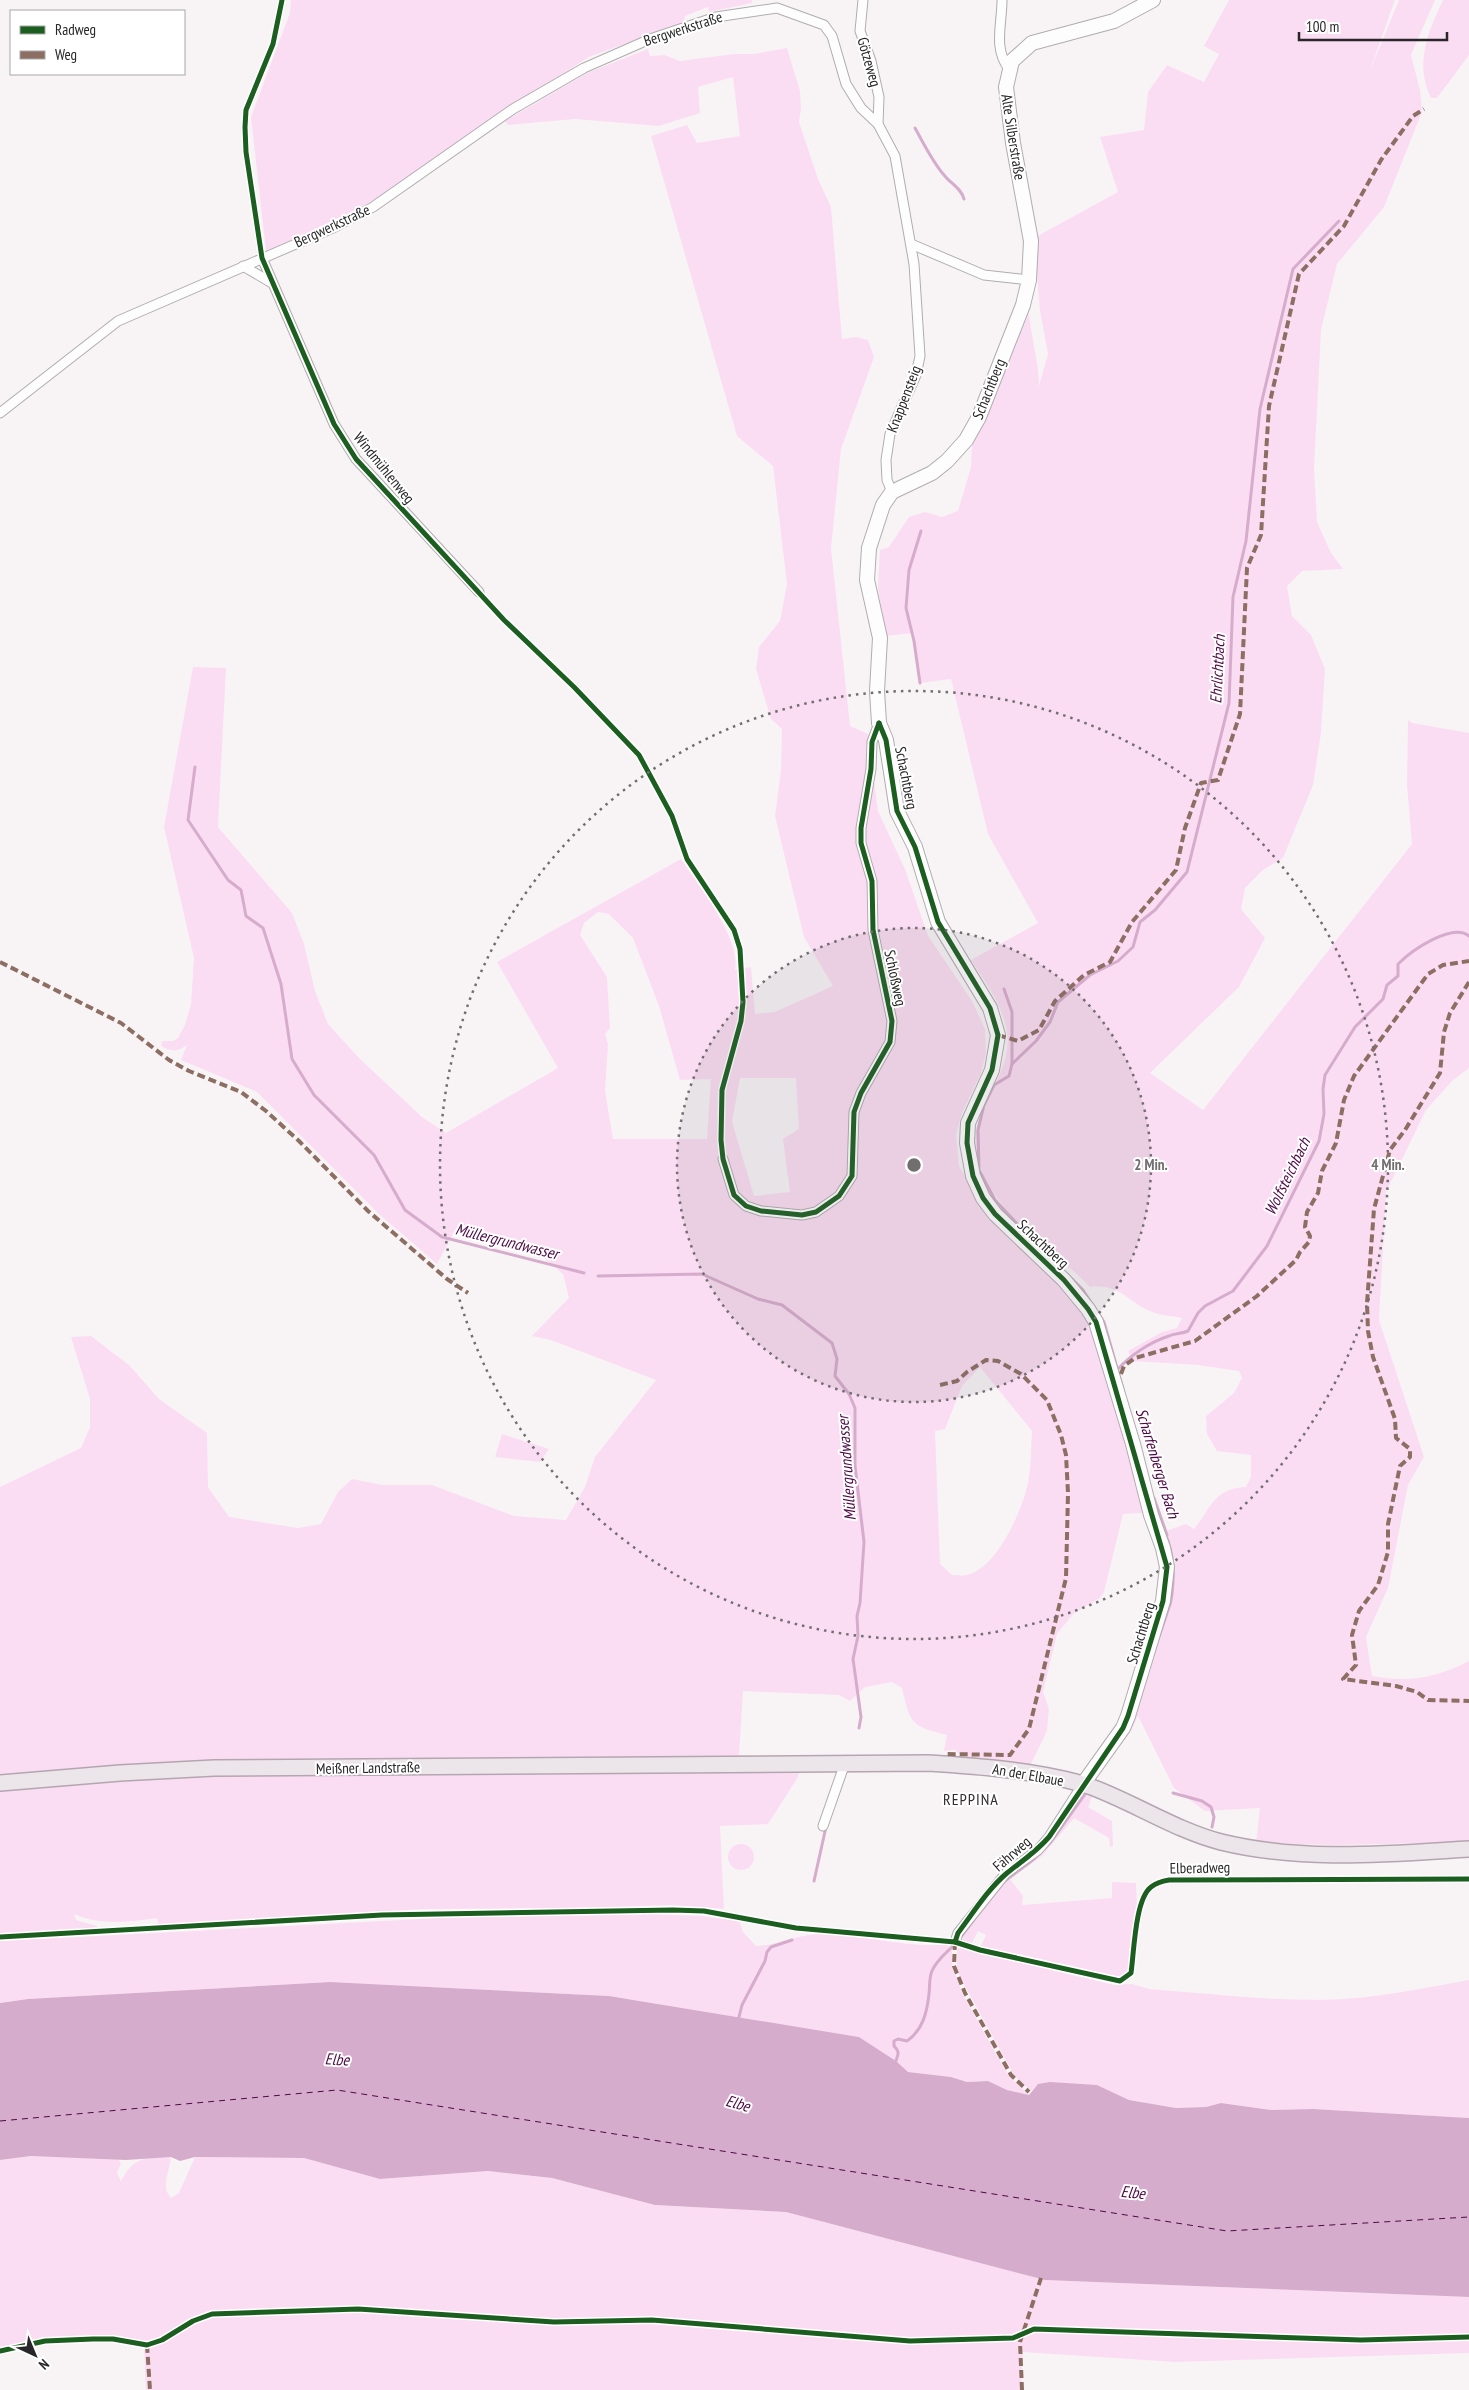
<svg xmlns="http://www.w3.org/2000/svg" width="1469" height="2390" viewBox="0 0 1469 2390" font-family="'PT Sans Narrow',sans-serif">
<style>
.green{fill:#fbddf3;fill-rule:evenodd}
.water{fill:#d6accc}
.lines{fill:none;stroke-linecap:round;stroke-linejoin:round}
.stream{stroke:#d6accc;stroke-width:3}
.ferry{stroke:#4f0845;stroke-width:1;stroke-dasharray:6 5;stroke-linecap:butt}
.street-casing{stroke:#b0adaf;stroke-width:11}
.secondary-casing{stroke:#b0adaf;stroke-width:16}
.primary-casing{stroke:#b4a6b0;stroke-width:18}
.street{stroke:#fefdfe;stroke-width:9}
.secondary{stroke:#fefdfe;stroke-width:14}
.primary{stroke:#ece5ea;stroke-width:15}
.quiet{stroke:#8d6e63;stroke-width:4;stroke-dasharray:8 4;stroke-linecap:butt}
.cycleway-casing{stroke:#fff;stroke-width:8}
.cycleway{stroke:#1b5e20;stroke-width:5}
.ring{fill:none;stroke:#716e70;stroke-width:2.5;stroke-dasharray:2.5 5}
.labels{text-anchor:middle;stroke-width:4;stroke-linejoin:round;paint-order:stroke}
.street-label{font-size:15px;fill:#282628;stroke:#fff}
.water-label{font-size:16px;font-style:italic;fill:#4f0845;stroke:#fff}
.neighbourhood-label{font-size:16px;letter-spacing:1px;fill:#312b2f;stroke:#fff}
.centre{fill:#716e70;stroke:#fff;stroke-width:2.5}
.ring-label{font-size:15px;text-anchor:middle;font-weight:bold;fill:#716e70;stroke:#fff;stroke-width:4;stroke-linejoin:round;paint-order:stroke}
</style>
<rect width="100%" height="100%" fill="#f8f4f6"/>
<g class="green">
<path d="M291,0H752V3L709,12L708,7L685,16L684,22L589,57L484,124L399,185L344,217L266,251L251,117L290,13Z"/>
<path d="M1229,0H1395L1369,73L1399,0H1435L1411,55L1420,90L1422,112L1384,207L1337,264L1321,330L1314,469L1317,522L1331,553L1343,569L1302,571L1287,586L1292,616L1311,635L1325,669L1321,733L1313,785L1283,858L1263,870L1245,888L1241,909L1265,938L1239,987L1150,1073L1203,1110L1412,844L1407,784L1408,720L1412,723L1469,733V1068L1452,1081L1426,1110L1386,1192L1379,1320L1424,1457L1408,1485L1388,1588L1366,1637L1372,1676C1410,1683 1435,1678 1469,1661V1842L1334,1845L1256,1843L1260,1808L1205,1811L1174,1788L1138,1716L1131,1732L1129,1730L1162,1633L1175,1586V1560L1166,1531L1186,1524L1194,1529C1213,1506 1213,1489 1246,1487L1251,1477V1455L1217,1451L1207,1434L1206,1416L1234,1393L1242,1378L1239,1371L1198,1365L1133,1361L1128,1351L1162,1332L1177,1328L1182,1318C1173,1316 1163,1316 1155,1313C1128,1304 1122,1283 1090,1287C1057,1252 1010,1225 987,1182C978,1166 973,1144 977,1127C986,1091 1017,1062 1005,1023C999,1000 984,980 971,960L1038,923L988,834L951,679L920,683L913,633L885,636L878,588L880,550L889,547L909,517L925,512L942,517L958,511L971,467L972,444L1029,313C1031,337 1039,363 1039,386L1048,354L1040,311L1034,238L1118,192L1100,137L1144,130L1148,92L1167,65L1204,82L1219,54L1204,46Z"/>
<path d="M1443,0H1469V55L1437,98H1431C1414,63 1428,32 1443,0Z"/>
<path d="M787,48L800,91L801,108L799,122L818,179L831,207L842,339L856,337L868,340L874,357L841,449L831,548L850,726L868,734L878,811L905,869L928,936L972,1001L985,1029L986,1053L981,1073L962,1113L956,1134L959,1166L979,1200L1058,1281L1089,1319L1145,1509L1141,1513L1123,1514L1104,1592L1100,1598L1074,1613L1057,1634L1043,1692L1049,1709L1047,1731L1029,1768L964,1759L955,1750L944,1751L947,1735C911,1726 910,1724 902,1688L892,1682L865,1687L850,1701L839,1695L743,1691L739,1755L756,1756L752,1759L0,1778V1487L81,1448L90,1427V1399L71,1337L91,1336L129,1365L159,1399L207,1433L208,1487L229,1517L298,1528L321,1524L338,1492L352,1479L383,1485H432L514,1516L566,1520L585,1487L595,1457L656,1380L551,1340L532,1336L569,1298L563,1274L529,1245L480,1238L455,1230L437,1264L379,1214L257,1092L181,1060L187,1045C178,1052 171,1052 161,1046L162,1041H173L178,1038L185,1025L191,1004L194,958L164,827L193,667L226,668L218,827L292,913L304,944L315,991L328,1024L359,1058L422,1117L446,1133L558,1068L497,962L681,859C698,885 741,938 735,970L751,967L755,1014L775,1012L833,986L804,937L775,816L781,770L782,729L771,719L756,669L759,647L780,621L787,584L773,466L737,436L651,136L687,125L697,143L740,136L733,77L698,87L700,113L659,126L575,119L508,125L505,121L587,73L648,49L650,56L664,55L680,61L734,54H754ZM598,912L609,914L633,938L659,1006L680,1080L711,1079L707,1139H613L605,1091L608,1044L605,1034L610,1028L607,977L580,935L584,923ZM740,1078H796L799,1129L783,1139L790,1192L754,1196L732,1122ZM980,1367L1032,1431C1031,1447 1031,1462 1029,1477C1025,1505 998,1568 967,1575C963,1576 957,1575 952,1575L940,1564L935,1431L945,1429L962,1386Z"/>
<path d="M502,1434L549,1449L540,1462L495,1457Z"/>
<path d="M799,1770L798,1777L768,1824L720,1826L724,1909L671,1905L579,1908L423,1909L159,1925L157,1918C128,1922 102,1926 74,1914L76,1920L97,1926V1928L0,1934V1789L145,1777L269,1774Z"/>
<path d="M1087,1794L1092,1797L1088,1807L1112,1821L1113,1846L1110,1847L1109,1838L1074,1818L1042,1856L1010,1879L1023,1896L1022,1905L1112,1898V1882L1136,1883L1137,1908L1130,1965L1126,1973L1120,1977L981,1946L986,1935L978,1931L972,1943L965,1944L962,1938L1002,1885L1034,1861L1052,1843Z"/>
<circle cx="741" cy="1857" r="13"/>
<path d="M649,1914L702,1916L739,1921L743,1932L756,1946C779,1945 800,1933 824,1934C863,1935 911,1949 950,1944L952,1947V1965L962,1993L1008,2075L1029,2095L1007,2090L988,2081L967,2082L951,2077L907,2072L896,2061L859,2037L609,1996L330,1982L28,1999L0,2003V1941L479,1916Z"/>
<path d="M959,1948L1114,1985L1132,1984L1149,1989C1221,1994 1295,2005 1367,1997C1401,1993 1435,1986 1469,1980V2118L1313,2109L1271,2110L1221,2103L1206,2107L1176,2108L1129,2100L1097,2085L1038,2084L1031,2091L1014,2075L961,1979L957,1968V1950Z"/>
<path d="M31,2156L117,2158L121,2163L117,2173L121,2181C134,2156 146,2158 171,2157C170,2171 160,2187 171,2198L179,2193L195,2157L304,2158L380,2179L488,2171L552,2178L655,2205L786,2212L1045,2280L1469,2297V2353L1175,2362L1023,2352L1021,2377L1023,2390H146L144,2348L116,2343V2337C76,2335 39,2340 0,2349V2160Z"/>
</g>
<g class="water">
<path d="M1166,1531C1176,1555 1177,1577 1172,1603L1129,1730C1137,1704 1146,1678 1154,1652C1166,1612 1183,1573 1164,1532Z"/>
<path d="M1084,1793L1087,1794L1052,1843L1034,1861L1002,1885L962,1938L961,1935L1008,1877L1033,1859L1050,1842Z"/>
<path d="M330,1982L609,1996L859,2037L896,2061L908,2072L951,2077L967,2082L988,2081L1007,2090L1029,2095L1038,2084L1050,2082L1097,2085L1129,2100L1176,2108L1206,2107L1221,2103L1271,2110L1313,2109L1469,2118V2297L1045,2280L786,2212L655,2205L552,2178L488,2171L380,2179L304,2158L195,2157L180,2161L171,2157L126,2160L31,2156L0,2160V2003L28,1999Z"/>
</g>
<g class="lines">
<g class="stream">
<path d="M915,128C924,144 932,161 944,175C951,184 961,188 964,199"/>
<path d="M920,683L914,641L906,608L909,570L921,531"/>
<path d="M195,767L188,820L228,880L241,890L246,916L263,928L281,984L292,1059L314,1095L374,1155L405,1210L442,1237L584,1273"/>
<path d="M1004,989L1012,1012V1064L1009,1076L994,1085L984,1105L978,1130L979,1170L995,1200L1037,1245"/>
<path d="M1012,1064L1036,1041L1050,1022L1058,1002L1090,975L1118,961L1133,947L1140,922L1155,910L1187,872L1229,703L1233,597L1246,541L1260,409L1293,269L1339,221"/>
<path d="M1068,1275L1083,1290L1094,1307"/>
<path d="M598,1276L702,1274L758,1299L782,1305L832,1343L837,1359L835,1376L849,1394L855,1408V1466L864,1542L860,1603L857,1616L858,1636L853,1659L861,1717L859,1728"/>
<path d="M1099,1314L1104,1322L1123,1389"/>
<path d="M1118,1369C1131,1355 1150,1342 1169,1336C1175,1333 1181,1334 1188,1331L1198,1313L1205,1306L1233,1291L1267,1246L1319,1141L1324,1114L1323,1089L1325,1075L1355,1027L1383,999L1387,985L1398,976V964C1411,951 1452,922 1469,936"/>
<path d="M1154,1498L1167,1535"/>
<path d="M1173,1793L1202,1801L1211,1807L1214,1817L1212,1827"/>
<path d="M814,1881L826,1827"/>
<path d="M738,2021L742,2005L765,1961L767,1952L771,1947L792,1940"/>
<path d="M895,2065C896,2056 902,2054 894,2046V2041L898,2039L907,2041C923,2030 927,2012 929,1994C930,1986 929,1977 932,1971C936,1961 945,1954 952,1947"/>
</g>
<path class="ferry" d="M0,2121L337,2090L1227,2231L1469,2217"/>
<g class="street-casing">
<g id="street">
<path d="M863,0L860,31L871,61L879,97L878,124"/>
<path d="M1002,0C1002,25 993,48 1009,69"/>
<path d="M911,244L984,275L1029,280"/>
<path d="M262,258L334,424L356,459L479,592"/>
<path d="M243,266L272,283"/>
<path d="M0,413L118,321L335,227L373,207L513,109L584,68L650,39L716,17L777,8L824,25L832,36L846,84L861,108L878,124L895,156L914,264L920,356L916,375L890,434L886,460L887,480L892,492"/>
<path d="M723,1159L734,1195L746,1206L761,1211L802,1215L816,1212L839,1196L852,1176L854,1112L861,1093L890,1042L892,1021L873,930L872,881L861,843V828L871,769L872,742L879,723"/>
<path d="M823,1826L845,1763"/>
<path d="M955,1942L958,1933L1006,1873L1038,1850L1049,1837L1083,1784"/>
</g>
</g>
<g class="secondary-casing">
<path id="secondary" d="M1083,1784L1123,1728L1128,1716L1163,1601L1167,1567L1163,1548L1151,1515L1133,1444L1096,1322L1088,1309L1064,1280L995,1214L983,1198L973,1176L967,1143L968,1123L992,1070L998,1035L990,1008L938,922L915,847L897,811L886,740L879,723L877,691L880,638L867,580L869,548L883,505L892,492L932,473L947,461L966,440L979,417L1023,305L1029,280L1031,241L1013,143L1006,87L1012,61L1032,43L1114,21L1153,0"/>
</g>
<g class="primary-casing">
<path id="primary" d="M0,1783L120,1773L214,1768L928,1763C977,1766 1043,1771 1089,1786C1133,1802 1175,1830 1221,1842C1303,1862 1386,1854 1469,1849"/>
</g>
<use href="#street" class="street"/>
<use href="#secondary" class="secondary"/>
<use href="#primary" class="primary"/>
<g class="quiet">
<path d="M0,962L121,1023L169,1060L189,1071L241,1092L266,1111L299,1141L368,1211L447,1279L468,1293"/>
<path d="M1469,982L1450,1013L1444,1032L1440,1073L1405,1130L1390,1150L1374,1209L1367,1303L1368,1331L1373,1357L1395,1419L1396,1438L1410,1449V1457L1400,1466L1388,1524V1552L1378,1585L1359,1611L1352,1635L1356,1665L1343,1679L1396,1686L1417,1692L1428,1700L1469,1701"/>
<path d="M998,1035L1018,1041L1039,1030L1055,1001L1084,975L1110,962L1132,922L1176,870L1185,828L1201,783L1218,780L1240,714L1247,568L1261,535L1269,406L1299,274L1344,226L1381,160L1413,116L1424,109"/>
<path d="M1121,1374L1124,1366L1135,1358L1195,1341L1257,1296L1296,1260L1300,1252L1309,1242L1310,1236L1305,1227L1307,1212L1318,1193L1322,1171L1336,1143L1344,1100L1354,1076L1428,974L1443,965L1469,961"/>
<path d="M940,1385L957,1381L967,1372L986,1360L998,1361L1021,1374L1047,1400L1061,1435L1066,1455L1068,1493L1066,1578L1029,1729L1010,1755L946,1754"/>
<path d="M955,1942L954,1966L965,1993L1011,2075L1029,2092"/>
<path d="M147,2345L150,2390"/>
<path d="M1022,2390L1020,2342L1041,2278"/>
</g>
<g class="cycleway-casing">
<g id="cycleway">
<path d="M282,0L273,44L246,110L245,127L246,152L262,258L334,424L356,459L504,620L574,687L639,755L672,816L687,859L734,930L740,949L743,1002L741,1021L722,1090L721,1140L723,1159L734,1195L746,1206L761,1211L802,1215L816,1212L839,1196L852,1176L854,1112L861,1093L890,1042L892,1021L873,930L872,881L861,843V828L871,769L872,742L879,723"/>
<path d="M879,723L886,740L897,811L915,847L938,922L990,1008L998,1035L992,1070L968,1123L967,1143L973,1176L983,1198L995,1214L1064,1280L1088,1309L1096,1322L1167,1567L1163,1601L1128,1716L1123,1728L1049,1837C1036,1852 1022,1861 1007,1873C988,1889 973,1913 958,1933L955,1942"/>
<path d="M0,1937L382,1915L673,1910L704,1911L796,1928L955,1942L980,1950L1120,1981L1131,1973C1134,1953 1135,1899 1151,1887C1156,1883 1163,1881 1169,1880L1469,1879"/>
<path d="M0,2351L45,2341L93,2339H113L147,2345L162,2340L193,2321L212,2314L358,2309L554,2322L652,2320L910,2341L1013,2338L1034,2329L1361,2340L1469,2337"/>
</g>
</g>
<use href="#cycleway" class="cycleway"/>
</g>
<circle cx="914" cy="1165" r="237" fill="#716e70" fill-opacity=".12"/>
<g class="ring">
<circle cx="914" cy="1165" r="237"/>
<circle cx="914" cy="1165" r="474"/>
</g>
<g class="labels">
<g class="street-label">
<text transform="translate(683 29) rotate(-18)" y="5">Bergwerkstraße</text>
<text transform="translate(869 62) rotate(74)" y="5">Götzeweg</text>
<text transform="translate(1013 137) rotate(81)" y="5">Alte Silberstraße</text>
<text transform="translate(332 226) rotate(-25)" y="5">Bergwerkstraße</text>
<text transform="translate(989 389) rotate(-68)" y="5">Schachtberg</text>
<text transform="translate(904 399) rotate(-69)" y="5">Knappensteig</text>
<text transform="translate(384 468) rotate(51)" y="5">Windmühlenweg</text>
<text transform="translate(906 778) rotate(79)" y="5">Schachtberg</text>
<text transform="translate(895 978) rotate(78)" y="5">Schloßweg</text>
<text transform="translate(1043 1244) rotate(43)" y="5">Schachtberg</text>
<text transform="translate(1141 1633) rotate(-73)" y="5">Schachtberg</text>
<text transform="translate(368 1768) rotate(-1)" y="5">Meißner Landstraße</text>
<text transform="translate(1028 1775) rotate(10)" y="5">An der Elbaue</text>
<text transform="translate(1012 1854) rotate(-41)" y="5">Fährweg</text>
<text transform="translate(1200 1868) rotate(-1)" y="5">Elberadweg</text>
</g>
<g class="water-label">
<text transform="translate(1217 669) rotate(-87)" y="6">Ehrlichtbach</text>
<text transform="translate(1287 1176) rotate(-64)" y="6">Wolfsteichbach</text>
<text transform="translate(507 1241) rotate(14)" y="6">Müllergrundwasser</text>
<text transform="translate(1158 1463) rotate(73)" y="6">Scharfenberger Bach</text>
<text transform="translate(846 1468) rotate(-94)" y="6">Müllergrundwasser</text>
<text transform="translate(337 2059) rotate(3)" y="6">Elbe</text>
<text transform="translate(738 2103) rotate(16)" y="6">Elbe</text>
<text transform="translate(1133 2192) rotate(6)" y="6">Elbe</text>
</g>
<g class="neighbourhood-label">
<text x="971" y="1805">REPPINA</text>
</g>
</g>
<circle cx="914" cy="1165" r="8" class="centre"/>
<g class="ring-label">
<text x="1151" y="1170">2 Min.</text>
<text x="1388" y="1170">4 Min.</text>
</g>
<rect x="10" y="10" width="175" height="65" fill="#ffffff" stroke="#a9a8a9"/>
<rect x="20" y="26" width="25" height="8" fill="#1b5e20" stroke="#a9a8a9"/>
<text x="55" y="35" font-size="15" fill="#282628">Radweg</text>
<rect x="20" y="51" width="25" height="8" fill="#8d6e63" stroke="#a9a8a9"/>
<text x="55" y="60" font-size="15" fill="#282628">Weg</text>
<g transform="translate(35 2355) rotate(136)" stroke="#ffffff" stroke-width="4" paint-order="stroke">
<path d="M0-4L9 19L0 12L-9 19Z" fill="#282628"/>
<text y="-8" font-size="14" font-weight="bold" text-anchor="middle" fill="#282628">N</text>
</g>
<path d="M1299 32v8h148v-8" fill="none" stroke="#282628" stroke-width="2.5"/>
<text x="1306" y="32" font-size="15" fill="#282628" stroke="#ffffff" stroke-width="4" paint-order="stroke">100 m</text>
</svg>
